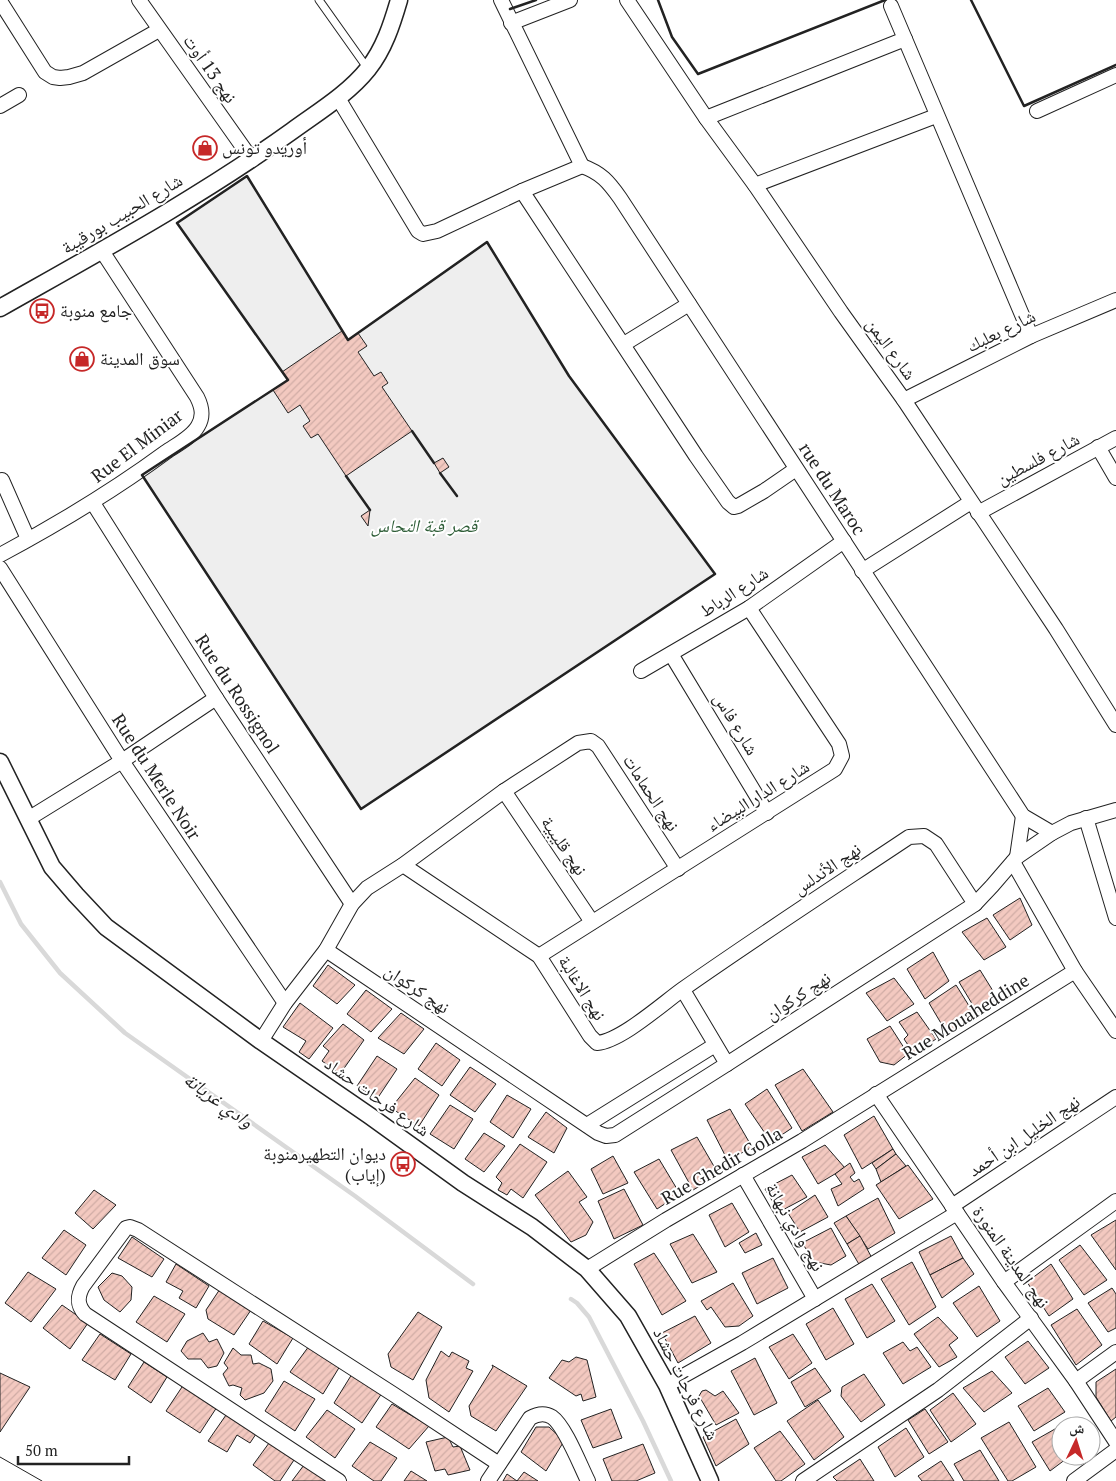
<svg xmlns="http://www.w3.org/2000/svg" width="1116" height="1481" viewBox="0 0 1116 1481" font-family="'PT Serif','Noto Naskh Arabic',serif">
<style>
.garden{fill:#eee;stroke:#6f6f6f}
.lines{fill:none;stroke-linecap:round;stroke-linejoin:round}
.stream{stroke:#d9d9d9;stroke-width:4.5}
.building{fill:url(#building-hatch);stroke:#222}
.service-casing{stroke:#222;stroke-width:9}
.minor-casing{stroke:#222;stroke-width:16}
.tertiary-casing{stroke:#222;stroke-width:19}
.service{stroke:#fff;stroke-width:7}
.minor{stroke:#fff;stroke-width:14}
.tertiary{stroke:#fff;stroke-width:16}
.tram{stroke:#222;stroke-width:1}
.wall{stroke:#222;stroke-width:2.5}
.labels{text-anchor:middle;stroke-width:4;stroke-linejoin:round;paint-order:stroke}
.street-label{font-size:18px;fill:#222;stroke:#fff}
.poi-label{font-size:18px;fill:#222;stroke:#fff;text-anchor:start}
.park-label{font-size:18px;font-style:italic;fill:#2f5e38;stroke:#fff}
.water-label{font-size:19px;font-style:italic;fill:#222;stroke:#fff}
</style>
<defs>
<pattern id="building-hatch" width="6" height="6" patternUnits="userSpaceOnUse" patternTransform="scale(1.25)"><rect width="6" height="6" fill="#f3c9c0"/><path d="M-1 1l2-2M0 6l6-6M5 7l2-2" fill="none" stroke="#d0aca5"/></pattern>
</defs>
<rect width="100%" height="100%" fill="#fff"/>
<path class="garden" d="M247,176L348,340L487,242L569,376L715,574L361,809L142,475L288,380L177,223Z"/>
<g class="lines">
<g class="stream">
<path d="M0,882L21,924L60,973L125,1033L355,1196L473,1284"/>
<path d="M571,1299L577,1303L589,1317L643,1421L671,1481"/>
</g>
</g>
<g class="building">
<path d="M342,331L348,340L358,333L367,346L358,352L374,376L381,372L388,383L382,387L412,431L346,476L318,434L311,438L303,426L310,421L300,405L288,413L273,390L288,380L282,372Z"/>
<path d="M443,458L449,467L440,473L434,463Z"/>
<path d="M370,510L368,526L361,516Z"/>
<path d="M1020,898L1032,925L1010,940L993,915Z"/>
<path d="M987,918L1006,947L984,960L962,932Z"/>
<path d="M933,952L949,981L925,999L907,969Z"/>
<path d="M328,965L355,985L337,1004L313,986Z"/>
<path d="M980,970L998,999L977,1012L959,982Z"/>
<path d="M894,978L914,1004L887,1021L866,993Z"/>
<path d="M956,985L976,1017L948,1035L929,1003Z"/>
<path d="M366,990L392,1009L371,1032L347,1014Z"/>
<path d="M300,1003L333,1028L309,1059L299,1052L306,1041L283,1027Z"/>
<path d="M917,1012L936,1039L914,1054L904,1039L908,1035L899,1022Z"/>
<path d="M401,1013L424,1029L404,1054L378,1038Z"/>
<path d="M343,1024L364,1040L340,1074L322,1061L329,1051L323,1046Z"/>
<path d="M890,1026L908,1054L894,1065L880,1062L867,1039Z"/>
<path d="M436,1043L460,1060L442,1086L418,1069Z"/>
<path d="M377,1056L397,1069L377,1099L357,1086Z"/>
<path d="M470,1067L496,1084L475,1112L450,1095Z"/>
<path d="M803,1069L833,1112L802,1131L775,1085Z"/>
<path d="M415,1078L439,1095L419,1126L391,1108Z"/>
<path d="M767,1089L792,1128L771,1142L745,1104Z"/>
<path d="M507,1095L531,1109L513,1138L490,1122Z"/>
<path d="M450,1105L473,1119L454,1149L430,1134Z"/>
<path d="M730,1109L752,1147L728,1161L707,1120Z"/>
<path d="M546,1112L567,1128L554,1153L528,1137Z"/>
<path d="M874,1116L893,1149L862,1169L844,1135Z"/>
<path d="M484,1133L505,1146L484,1172L465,1159Z"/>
<path d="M697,1137L719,1175L693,1190L671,1150Z"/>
<path d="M520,1144L547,1162L523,1198L511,1189L507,1195L498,1190L502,1183L496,1177Z"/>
<path d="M825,1145L845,1168L818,1184L802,1157Z"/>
<path d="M893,1149L896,1154L876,1169L872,1163Z"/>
<path d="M896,1154L906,1166L881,1182L876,1169Z"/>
<path d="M613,1156L628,1183L603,1194L591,1169Z"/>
<path d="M659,1159L680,1194L657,1209L634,1172Z"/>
<path d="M850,1163L855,1173L850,1177L854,1182L859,1179L864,1189L838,1206L831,1189L842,1184L835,1174Z"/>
<path d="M908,1165L933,1199L899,1219L876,1185Z"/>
<path d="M568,1171L587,1197L579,1202L593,1222L586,1235L571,1242L535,1195Z"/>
<path d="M792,1175L807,1197L779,1212L765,1189Z"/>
<path d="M624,1189L643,1225L614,1239L598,1201Z"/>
<path d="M94,1190L116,1205L93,1229L75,1213Z"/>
<path d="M815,1195L828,1217L800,1232L788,1213Z"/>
<path d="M878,1198L895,1233L868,1249L846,1216Z"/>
<path d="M732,1203L749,1232L725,1247L709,1215Z"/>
<path d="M846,1216L860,1236L847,1244L834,1223Z"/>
<path d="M1116,1220V1270L1091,1235Z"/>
<path d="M831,1228L846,1256L831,1265L815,1262L802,1243Z"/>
<path d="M64,1230L86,1245L66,1275L42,1258Z"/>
<path d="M756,1233L762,1245L745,1253L739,1243Z"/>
<path d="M693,1234L717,1272L692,1283L670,1244Z"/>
<path d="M860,1236L872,1258L860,1266L847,1244Z"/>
<path d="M951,1236L963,1258L930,1275L919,1252Z"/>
<path d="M132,1237L164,1259L152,1277L118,1258Z"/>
<path d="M1080,1245L1107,1280L1084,1295L1059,1260Z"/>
<path d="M654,1253L686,1301L662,1315L634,1264Z"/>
<path d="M773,1258L788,1288L757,1304L742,1273Z"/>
<path d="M963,1258L974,1274L942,1298L930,1275Z"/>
<path d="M912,1262L936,1307L909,1325L881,1279Z"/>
<path d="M176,1264L209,1286L196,1308L179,1298L183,1291L166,1282Z"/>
<path d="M1051,1264L1073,1299L1049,1316L1027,1282Z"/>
<path d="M28,1272L56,1289L31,1322L5,1303Z"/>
<path d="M112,1273L122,1276L132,1287L131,1300L120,1312L104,1300L98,1287Z"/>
<path d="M733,1283L753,1316L739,1326L725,1327L711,1307L707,1310L701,1301Z"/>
<path d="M872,1284L895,1321L867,1338L845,1299Z"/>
<path d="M979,1286L1000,1321L977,1337L953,1303Z"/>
<path d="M1112,1288L1116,1294V1328L1108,1332L1088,1303Z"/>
<path d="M220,1289L251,1310L234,1335L208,1319L206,1310Z"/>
<path d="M154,1296L185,1314L167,1342L136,1322Z"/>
<path d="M62,1305L88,1323L70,1349L43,1328Z"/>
<path d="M833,1308L854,1344L826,1360L806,1324Z"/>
<path d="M1077,1309L1102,1345L1076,1365L1051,1325Z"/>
<path d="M418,1312L442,1327L413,1380L391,1367L388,1354Z"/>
<path d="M695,1316L711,1343L678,1363L662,1333Z"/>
<path d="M938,1317L958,1338L949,1345L957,1357L939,1367L914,1334Z"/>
<path d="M263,1321L293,1338L277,1364L249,1344Z"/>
<path d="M203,1333L209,1342L217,1339L224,1353L217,1366L208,1368L201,1359H188L181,1351L187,1341Z"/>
<path d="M100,1334L131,1354L115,1380L82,1360Z"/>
<path d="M793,1334L812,1363L789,1379L769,1347Z"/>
<path d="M1028,1341L1049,1368L1025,1384L1005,1357Z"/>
<path d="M903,1342L910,1351L917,1347L931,1367L903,1384L883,1353Z"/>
<path d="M309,1346L340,1366L323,1394L290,1372Z"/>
<path d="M233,1348L241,1355H251L253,1364L259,1363L271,1369L273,1381L264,1393L245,1400L240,1395L242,1388L233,1385L229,1386L223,1374L228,1368L224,1363Z"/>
<path d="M441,1351L449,1357L452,1352L469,1361L466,1368L473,1371L449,1412L429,1398L426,1380Z"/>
<path d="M576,1357L587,1360L596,1397L583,1401L581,1394L576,1396L549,1378L562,1360L569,1362Z"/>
<path d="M755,1358L777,1403L754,1415L731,1371Z"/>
<path d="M144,1362L167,1377L151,1403L128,1387Z"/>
<path d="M492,1365L527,1386L496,1431L471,1416L469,1406L493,1367Z"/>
<path d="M815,1368L831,1391L805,1407L791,1382Z"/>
<path d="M1116,1369V1417L1111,1421L1096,1397V1382Z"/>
<path d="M992,1371L1012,1393L984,1412L963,1388Z"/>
<path d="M0,1373L30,1387L0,1432Z"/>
<path d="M352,1374L382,1393L362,1423L334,1403Z"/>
<path d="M864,1374L885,1405L861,1422L841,1396L842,1387Z"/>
<path d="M284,1381L315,1399L295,1431L265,1411Z"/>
<path d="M184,1384L217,1407L200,1433L166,1411Z"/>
<path d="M1048,1388L1065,1412L1034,1431L1018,1406Z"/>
<path d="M706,1390L715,1396L723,1391L739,1413L716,1425L699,1396L702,1391Z"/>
<path d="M953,1393L976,1424L951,1442L930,1410Z"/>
<path d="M818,1400L844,1437L814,1460L787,1421Z"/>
<path d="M392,1404L429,1426L409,1449L376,1427Z"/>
<path d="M611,1409L622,1438L593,1448L581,1420Z"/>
<path d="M925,1409L948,1442L929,1454L908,1420Z"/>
<path d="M327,1410L355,1429L335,1458L306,1437Z"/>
<path d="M226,1415L258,1431L250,1443L237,1435L227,1452L208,1441Z"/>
<path d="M736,1419L749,1444L716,1466L703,1437Z"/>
<path d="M1009,1422L1036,1467L1012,1481H1008L981,1438Z"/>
<path d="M1062,1425L1061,1456H1070L1050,1471L1032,1442Z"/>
<path d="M536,1427H549L564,1441L546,1471L521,1452Z"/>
<path d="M906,1428L924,1457L895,1477L878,1447Z"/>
<path d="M780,1431L805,1464L781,1481H776L754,1448Z"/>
<path d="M448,1437L453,1447L460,1446L470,1470L448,1475L445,1469L435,1471L426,1442Z"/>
<path d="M370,1442L397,1458L381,1481H374L352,1466Z"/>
<path d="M269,1443L294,1460L280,1481H275L253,1465Z"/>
<path d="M643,1444L655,1473L636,1481H612L603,1459Z"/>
<path d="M980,1450L999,1481H964L954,1464Z"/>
<path d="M860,1459L874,1481H837L833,1477Z"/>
<path d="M941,1461L954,1481H922L918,1476Z"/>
<path d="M304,1465L326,1481H292Z"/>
<path d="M411,1471L427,1481H404Z"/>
<path d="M524,1472L538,1481H503L507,1474L517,1481Z"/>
</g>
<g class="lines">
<g class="service-casing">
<path id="service" d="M319,0L368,69"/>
</g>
<g class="minor-casing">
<g id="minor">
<path d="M139,0L252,160"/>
<path d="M501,0L582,166"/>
<path d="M627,0L706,118L755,185L841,312L904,400L1056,629L1116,725"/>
<path d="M0,1L45,72L53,77L60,78L69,77L83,73L159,30"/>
<path d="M891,6L1031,336"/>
<path d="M511,23L570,0"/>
<path d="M338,98L418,231L423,234L437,231L522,191L582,166"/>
<path d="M0,106L19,95"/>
<path d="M1037,111L1116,75"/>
<path d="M706,118L905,39"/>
<path d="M582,166C601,173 608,181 620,198L1023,816L1052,833"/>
<path d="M755,185L936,116"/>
<path d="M522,191L696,456L728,502L734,507L738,506L764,491L796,469"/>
<path d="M624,344L689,304"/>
<path d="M904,400L1031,336L1116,300"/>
<path d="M1098,447L1116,478"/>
<path d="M2,480L28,539"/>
<path d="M93,503L216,698L352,904"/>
<path d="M978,513L1116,438"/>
<path d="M0,555C58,524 113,491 166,452C176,445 192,437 198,426C204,416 202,407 197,397L102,251"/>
<path d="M0,568L122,761L285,1003"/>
<path d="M862,571L971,502"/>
<path d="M671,654L767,813"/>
<path d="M641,671L749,608L844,541"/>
<path d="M504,791L592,922"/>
<path d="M1086,818L1116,918"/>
<path d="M28,819L122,761L216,698"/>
<path d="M1017,857L1023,816"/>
<path d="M1013,862L1075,971L1116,1031"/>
<path d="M403,865L539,956L590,1036L597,1043C621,1041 662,1004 683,989C757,937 834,887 909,837L924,836L936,844L975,904"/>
<path d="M326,950L598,1133L606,1136L615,1135L727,1064L975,904L992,886L1017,857L1052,833L1071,823L1116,810"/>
<path d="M539,956L835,769L842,756L839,744L749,608"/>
<path d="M683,990L727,1064"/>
<path d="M261,1041L285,1003L326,950L352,904L367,888L403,865L504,791L578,743L591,741L598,746L678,869"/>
<path d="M876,1094L1004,1282L1076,1381L1116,1442"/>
<path d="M587,1125L715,1045"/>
<path d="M743,1175L815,1299"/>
<path d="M952,1206L1116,1097"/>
<path d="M587,1269L666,1220L802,1141L1075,971"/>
<path d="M1004,1282L1116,1201"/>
<path d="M1076,1381L1116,1352"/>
<path d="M667,1385L742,1343L957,1213"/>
<path d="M339,1481L85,1314C77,1305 77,1297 83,1286L126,1228L130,1227L138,1230L393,1394L499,1464"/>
<path d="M488,1481L530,1418C537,1414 544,1412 552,1417C565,1426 580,1465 588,1481"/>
<path d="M803,1481L938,1390L1031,1318"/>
<path d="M1074,1481L1116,1450"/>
</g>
</g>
<g class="tertiary-casing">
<g id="tertiary">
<path d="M0,308C99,252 200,197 292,131C318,112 348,94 368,69C384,49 392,24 399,0"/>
<path d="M0,762L52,867L76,895L106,927L261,1041L370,1116L463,1183L532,1227L587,1269L628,1316L667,1385L710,1481"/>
</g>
</g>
<use href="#service" class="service"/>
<use href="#minor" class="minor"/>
<use href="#tertiary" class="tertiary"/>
<path class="tram" d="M0,1457L42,1481"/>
<g class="wall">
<path d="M658,0L672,37L698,74L885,0"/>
<path d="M971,0L1024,106L1116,65"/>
<path d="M510,9L536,0"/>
<path d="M247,176L348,340L487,242L569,376L715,574L361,809L142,475L288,380L177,223Z"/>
<path d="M412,431L434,463"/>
<path d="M440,473L457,496"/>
<path d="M346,476L370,510"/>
</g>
</g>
<defs>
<g id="shop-ring" transform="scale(1.25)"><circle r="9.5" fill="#fff" stroke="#c62828" stroke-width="1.5"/><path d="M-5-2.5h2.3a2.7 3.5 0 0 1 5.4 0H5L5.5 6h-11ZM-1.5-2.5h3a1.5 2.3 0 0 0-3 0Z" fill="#c62828"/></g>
<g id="bus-ring" transform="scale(1.25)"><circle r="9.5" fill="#fff" stroke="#c62828" stroke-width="1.5"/><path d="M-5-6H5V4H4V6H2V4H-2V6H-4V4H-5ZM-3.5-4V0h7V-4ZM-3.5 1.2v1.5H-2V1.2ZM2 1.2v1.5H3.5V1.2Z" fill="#c62828"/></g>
</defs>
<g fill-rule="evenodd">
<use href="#shop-ring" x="205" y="148"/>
<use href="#bus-ring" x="42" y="311"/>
<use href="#shop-ring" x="82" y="359"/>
<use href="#bus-ring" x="403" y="1164"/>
</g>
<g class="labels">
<g class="street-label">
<text transform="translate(210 69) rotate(55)" y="6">نهج 13 أوت</text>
<text transform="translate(122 214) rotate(-31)" y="6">شارع الحبيب بورقيبة</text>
<text transform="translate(1001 331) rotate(-26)" y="6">شارع بعلبك</text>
<text transform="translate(891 349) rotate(54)" y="6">شارع اليمن</text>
<text transform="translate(137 446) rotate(-37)" y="6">Rue El Miniar</text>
<text transform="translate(1038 459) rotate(-28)" y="6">شارع فلسطين</text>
<text transform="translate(832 489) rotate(57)" y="6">rue du Maroc</text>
<text transform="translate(734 592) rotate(-33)" y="6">شارع الرباط</text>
<text transform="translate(237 694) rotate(57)" y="6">Rue du Rossignol</text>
<text transform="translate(736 724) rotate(59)" y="6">شارع فاس</text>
<text transform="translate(156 777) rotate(57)" y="6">Rue du Merle Noir</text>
<text transform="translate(651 793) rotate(57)" y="6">نهج الحمامات</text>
<text transform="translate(758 796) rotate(-32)" y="6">شارع الدار البيضاء</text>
<text transform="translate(564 846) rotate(56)" y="6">نهج قليبية</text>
<text transform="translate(827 869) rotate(-34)" y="6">نهج الأندلس</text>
<text transform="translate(582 988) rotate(58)" y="6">نهج الاغالبة</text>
<text transform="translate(417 989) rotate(34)" y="6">نهج كركوان</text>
<text transform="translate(798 996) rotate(-33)" y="6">نهج كركوان</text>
<text transform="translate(966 1017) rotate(-32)" y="6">Rue Mouaheddine</text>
<text transform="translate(377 1097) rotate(35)" y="6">شارع فرحات حشاد</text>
<text transform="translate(1024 1136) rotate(-34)" y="6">نهج الخليل ابن أحمد</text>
<text transform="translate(722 1166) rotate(-30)" y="6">Rue Ghedir Golla</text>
<text transform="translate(795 1227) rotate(60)" y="6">نهج وادي نبهانة</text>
<text transform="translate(1011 1257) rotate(55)" y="6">نهج المدينة المنورة</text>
<text transform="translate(686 1384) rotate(63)" y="6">شارع فرحات حشاد</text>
</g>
<g class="poi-label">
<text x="222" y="154">أوريدو تونس</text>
<text x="60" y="317">جامع منوبة</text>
<text x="100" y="365">سوق المدينة</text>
<text x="386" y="1160" text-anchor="end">ديوان التطهيرمنوبة<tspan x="386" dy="21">(إياب)</tspan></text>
</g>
<g class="park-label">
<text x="424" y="532">قصر قبة النحاس</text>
</g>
<g class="water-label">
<text transform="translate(219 1100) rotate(36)" y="7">وادي غريانة</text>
</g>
</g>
<g transform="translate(1076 1441) rotate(4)"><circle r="24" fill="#ffffff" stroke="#a7a7a7"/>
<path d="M0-4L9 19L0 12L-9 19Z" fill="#c62828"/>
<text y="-8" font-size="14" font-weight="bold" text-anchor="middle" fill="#222222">ش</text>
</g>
<path d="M18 1456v8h111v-8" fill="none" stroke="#222222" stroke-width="2.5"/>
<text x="25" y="1456" font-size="15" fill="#222222" stroke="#ffffff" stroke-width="4" paint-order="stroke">50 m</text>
</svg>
